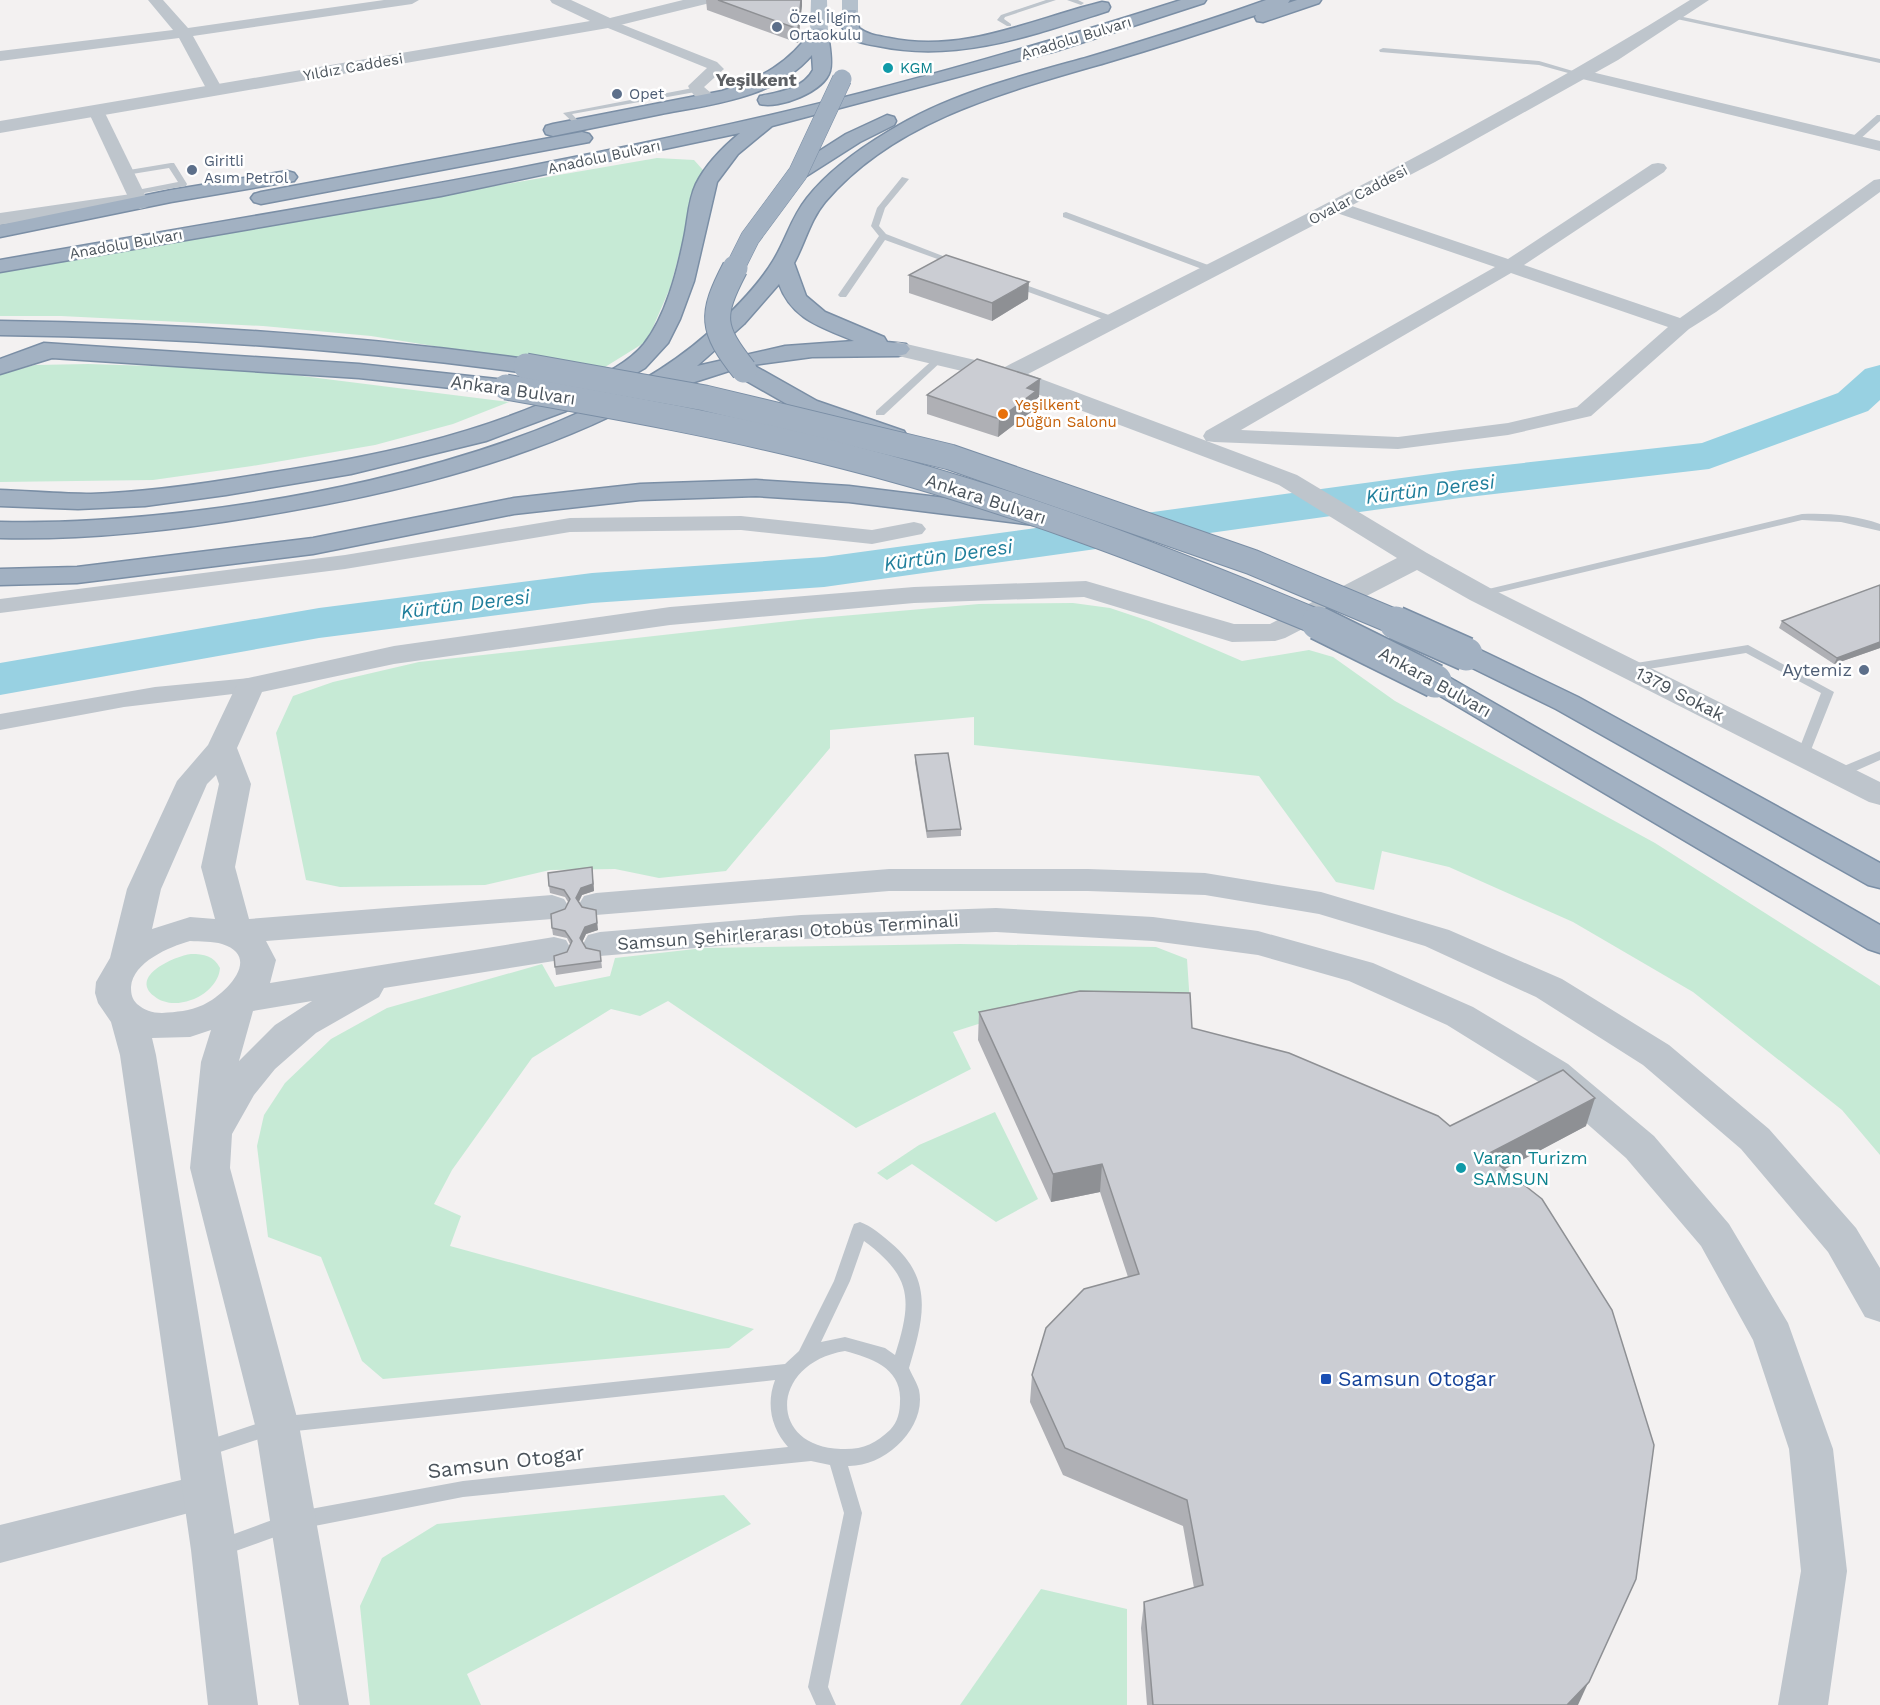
<svg xmlns="http://www.w3.org/2000/svg" width="1880" height="1705" viewBox="0 0 1880 1705" font-family="'Work Sans',sans-serif">
<style>
.green{fill:#c6ead5}
.lines{fill:none;stroke-linecap:round;stroke-linejoin:round}
.river{fill:#98d1e2;fill-rule:evenodd}
.trunk-casing{stroke:#7a8ea5;stroke-width:3}
.service{fill:#bec5cc;fill-rule:evenodd}
.minor{fill:#bec5cc;fill-rule:evenodd}
.tertiary{fill:#bec5cc;fill-rule:evenodd}
.primary{fill:#b4c0cc;fill-rule:evenodd}
.trunk{fill:#a2b1c2;fill-rule:evenodd}
.trunk-bridge-far2-casing{stroke:#7a8ea5;stroke-width:20;stroke-linecap:butt}
.trunk-bridge-far1-casing{stroke:#7a8ea5;stroke-width:27;stroke-linecap:butt}
.trunk-bridge-casing{stroke:#7a8ea5;stroke-width:36;stroke-linecap:butt}
.trunk-bridge-far2{stroke:#a2b1c2;stroke-width:19}
.trunk-bridge-far1{stroke:#a2b1c2;stroke-width:25}
.trunk-bridge{stroke:#a2b1c2;stroke-width:33}
.wall{fill:#afb0b5}
.shaded-wall{fill:#8e9094}
.building{fill:#cbcdd3;stroke:#8e9094;stroke-width:1.5}
.service-dot{fill:#5c6f8a;stroke:#fff;stroke-width:2}
.culture-dot{fill:#0f9aa8;stroke:#fff;stroke-width:2}
.food-dot{fill:#e8710a;stroke:#fff;stroke-width:2}
.transit-dot{fill:#1a4fb4;stroke:#fff;stroke-width:2}
.labels{text-anchor:middle;stroke-width:5;stroke-linejoin:round;paint-order:stroke}
.far-service-label{font-size:15px;fill:#4e5e75;stroke:#fff;text-anchor:start}
.far-street-label{font-size:15px;fill:#4b545c;stroke:#fff}
.far-culture-label{font-size:15px;fill:#0d838f;stroke:#fff;text-anchor:start}
.far-food-label{font-size:15px;fill:#c56008;stroke:#fff;text-anchor:start}
.far-quarter-label{font-size:18px;font-weight:bold;fill:#5e6165;stroke:#fff}
.street-label{font-size:18px;fill:#4b545c;stroke:#fff}
.service-label{font-size:18px;fill:#4e5e75;stroke:#fff;text-anchor:end}
.culture-label{font-size:18px;fill:#0d838f;stroke:#fff;text-anchor:start}
.water-label{font-size:20px;font-style:italic;fill:#1f7e9b;stroke:#fff}
.near-transit-label{font-size:21px;fill:#164399;stroke:#fff;text-anchor:start}
.near-street-label{font-size:21px;fill:#4b545c;stroke:#fff}
</style>
<rect width="100%" height="100%" fill="#f3f1f1"/>
<g class="green">
<path d="M657,158L694,160L703,170L695,185L687,225L670,288L647,341L597,372L371,336L263,326L61,316H0V271Z"/>
<path d="M88,364L182,367L278,373L509,402L453,424L375,445L252,466L153,480L0,482V374L35,365Z"/>
<path d="M1073,603L1110,608L1149,621L1242,661L1309,650L1333,657L1395,701L1655,843L1880,986V1155L1842,1110L1693,992L1573,922L1449,867L1382,851L1374,890L1336,882L1259,776L974,745V717L830,730V748L726,871L659,878L615,869L550,870L485,885L340,887L306,880L276,733L293,696L333,682L419,662L807,619L979,604Z"/>
<path d="M960,944L1156,947L1187,959L1190,1004L1029,1008L953,1032L971,1069L856,1128L668,1001L640,1016L611,1009L532,1058L452,1170L434,1204L461,1216L450,1246L754,1329L729,1348L383,1379L362,1361L321,1257L268,1237L257,1146L264,1115L285,1083L331,1039L387,1008L542,964L555,987L610,976L615,958L704,948Z"/>
<path d="M191,954C204,954 214,956 220,968C218,995 175,1014 154,996C129,976 175,956 191,954Z"/>
<path d="M995,1112L1038,1199L996,1222L912,1164L887,1180L877,1173L919,1145Z"/>
<path d="M724,1495L751,1524L467,1674L481,1705H370L360,1606L382,1558L437,1524Z"/>
<path d="M1041,1589L1127,1609V1705H960Z"/>
</g>
<g class="lines">
<path class="river" d="M1880,365V400L1868,411L1709,469L1460,498L824,587L592,603L319,638L0,695V663L319,608L592,573L824,557L1460,470L1702,443L1838,393L1865,369Z"/>
<g class="trunk-casing">
<g id="trunk">
<path d="M1181,0H1206L1204,3L1056,51L772,126L738,154L717,182L694,281L680,319L668,343L645,368L604,392L566,411L486,441L351,474L226,495L145,506L78,509L0,506V490C30,491 61,494 91,494C151,492 210,483 268,473C370,457 473,437 567,392C593,379 625,367 644,344C666,316 677,272 684,238C688,220 688,201 696,184C706,164 723,147 740,133L441,196L0,272V260C258,215 516,174 771,115C909,83 1046,43 1181,0Z"/>
<path d="M1266,0H1290L1288,3L1297,0H1321L1319,3L1263,22L1257,21L1255,17L1256,15C1206,32 1156,48 1105,63C1005,92 895,120 825,202C810,220 805,243 794,263L806,296L825,312L884,337L887,342L906,344L910,349L906,354L898,356L812,357L753,365L817,401L904,431L907,436L904,441L895,443L886,441L799,411L736,375L732,370L676,388L668,386C543,459 395,494 254,517C170,531 85,540 0,538V522C198,527 555,468 706,335C731,313 756,289 773,261C786,240 791,218 807,198C828,171 859,149 889,131C950,93 1021,76 1089,57C1149,39 1208,21 1266,0ZM779,284C792,320 822,327 854,341L785,346L697,366L744,324Z"/>
<path d="M1102,2L1108,3L1110,7L1108,11C1033,35 957,63 878,46C866,44 852,42 845,32C840,25 840,17 844,10H856L859,28C868,35 879,36 889,38C963,54 1032,19 1102,2Z"/>
<path d="M819,28L825,29L828,33C829,44 833,61 830,71C824,92 779,109 760,104L758,100L760,96C779,92 803,89 813,70L812,55C775,98 714,104 661,114C625,121 589,129 553,136L546,134L544,130L546,126L553,124L722,91C761,79 789,63 813,29Z"/>
<path d="M887,115L894,117L896,121L894,125L860,142L805,177H791L788,173L791,169L846,134Z"/>
<path d="M582,132L589,134L592,138L589,142L261,204L254,202L251,198L254,194L261,192Z"/>
<path d="M287,171L294,173L297,177L294,181L171,202L0,237V225L171,190Z"/>
<path d="M0,321C176,323 351,335 526,359L534,361L538,366L534,371L526,373C351,349 176,337 0,335Z"/>
<path d="M44,343L359,364L506,380L514,382L518,387L514,392L506,394L359,378L52,358L0,374V359Z"/>
<path d="M756,480L849,486L1034,509L1043,511L1047,517L1043,523L1034,525L849,502L756,496L640,500L514,514L313,554L77,583L0,585V569L77,567L313,538L514,498L640,484Z"/>
<path d="M1466,645L1476,648L1578,697L1880,863V888L1868,885L1556,709L1456,660L1451,654L1456,648Z"/>
<path d="M1435,672L1445,675L1880,925V953L1868,949L1425,687L1420,681L1425,675Z"/>
</g>
</g>
<g class="service">
<path d="M1046,0H1056L1005,17L1004,19L1011,24V26H1007L997,20L1001,15Z"/>
<path d="M1067,0H1078L1084,3L1081,5Z"/>
<path d="M1674,15L1880,59V63L1672,18Z"/>
<path d="M1383,48L1539,61L1583,74L1579,76L1539,65L1380,52L1379,50Z"/>
<path d="M698,87L702,89L701,91L572,114L582,125L578,127L563,113Z"/>
<path d="M1877,115H1880V121L1858,141H1852V137Z"/>
<path d="M171,163H174L187,184L186,186L132,195V191L178,182L169,168L126,175L122,173L123,171Z"/>
<path d="M902,177L909,179L885,208L879,226L886,234L961,263L954,265L885,240L846,297H840L838,295L879,236L871,226L877,208Z"/>
<path d="M1066,212L1216,268L1217,270L1210,272L1063,217V213Z"/>
<path d="M1012,280L1117,318L1119,320L1111,322L1009,285V281Z"/>
<path d="M936,357L944,359L884,415H876V411Z"/>
<path d="M1802,514C1829,513 1855,515 1880,524V531L1841,522L1802,520L1480,597L1474,594L1480,591Z"/>
<path d="M1748,645L1834,692L1807,760H1797L1796,757L1821,693L1746,653L1630,672L1624,668L1630,664Z"/>
<path d="M1880,751V760L1842,777L1837,778L1831,774L1832,771Z"/>
<path d="M860,1222C871,1226 882,1235 891,1243C935,1280 923,1321 909,1368C912,1375 917,1383 919,1390C927,1428 885,1467 848,1466L862,1513L828,1687L836,1705H816L808,1687L844,1513L830,1465L811,1461L463,1497L294,1530L219,1557L212,1554L209,1548L212,1542L294,1512L463,1481L788,1447C771,1428 766,1404 775,1380L277,1433L202,1458L196,1456L193,1450L196,1444L277,1417L785,1364L799,1351L834,1281L852,1229L854,1224ZM864,1241C913,1277 912,1301 895,1355L885,1348L845,1337L821,1342L850,1281ZM845,1351C871,1358 902,1368 900,1401C900,1411 898,1422 890,1430C875,1444 862,1450 841,1449C767,1447 770,1363 845,1351Z"/>
</g>
<g class="minor">
<path d="M148,0H163L188,28L384,0H419L412,4L193,36L223,90L215,95L207,90L179,38L0,61V51L173,30Z"/>
<path d="M608,19L717,62L724,69L704,87L718,99L716,102C703,105 693,97 688,86L707,68L603,26L601,23L603,20Z"/>
<path d="M1579,69L1880,141V151L1574,77L1571,74Z"/>
<path d="M96,106L104,111L147,199L144,203H132L129,199L88,111Z"/>
<path d="M1658,163L1664,164L1667,168L1664,172L1524,265L1680,318L1874,180L1880,179V192L1716,312L1689,329L1591,416L1508,435L1398,449L1214,442L1206,441L1203,436L1206,431L1495,267L1331,211L1328,207L1331,203H1343L1508,259L1652,164ZM1511,273L1668,327L1577,407L1508,423L1398,437L1241,430Z"/>
<path d="M741,516L872,530L914,522L922,524L926,529L922,534L872,544L741,530L570,532L345,569L0,613V599L345,555L570,518Z"/>
<path d="M250,678L259,681L263,686L259,691L124,707L0,730V714L155,687Z"/>
<path d="M205,1474L219,1479L225,1492L219,1505L0,1563V1525Z"/>
</g>
<g class="tertiary">
<path d="M550,0H571L610,18L683,0H712L710,3L608,28L0,133V121L590,21L552,3Z"/>
<path d="M1690,0H1709L1618,60L1435,162L1028,374L1297,475L1427,553L1490,588L1880,782V805L1869,802L1470,600L1417,570L1285,638L1275,641L1232,642L1084,597L914,603L670,625L394,664L262,692L237,748L251,784L235,867L249,919L552,895L564,899L569,907L564,915L552,919L266,941L276,960L270,983L554,937L566,940L571,949L566,958L554,961L384,988L379,997L316,1033L275,1069L254,1095L232,1134L230,1168L299,1425L349,1705H299L255,1425L190,1168L201,1062L211,1030L190,1037L152,1038L156,1055L237,1550L258,1705H208L191,1550L120,1055L111,1022L98,1003L95,993L96,982L110,958L127,889L177,781L208,745L239,680L394,646L670,607L914,587L1086,581L1234,624H1270L1397,558L1279,485L1000,380L890,354L886,349L890,344L898,342L1005,367C1235,249 1470,137 1690,0ZM216,775L219,784L201,867L215,919L190,917L152,929L161,889L207,784ZM190,941C200,942 213,941 222,944C263,957 225,995 203,1005C189,1011 177,1012 162,1013C152,1013 144,1010 137,1004C132,999 131,994 131,987C133,962 169,947 190,941ZM312,1001L275,1025L239,1061L253,1011Z"/>
<path d="M138,193L145,195L150,203L147,207L140,209L132,206L0,225V213Z"/>
<path d="M889,869H1088L1205,873L1321,892L1449,930L1562,979L1669,1045L1769,1129L1856,1228L1880,1268V1322L1865,1317L1828,1252L1741,1149L1643,1065L1536,997L1425,946L1319,914L1205,895L1088,891H889L596,915L584,912L579,904L584,896L596,893Z"/>
<path d="M996,908L1153,917L1258,931L1373,963L1473,1007L1568,1064L1654,1136L1729,1224L1788,1323L1833,1449L1847,1571L1828,1705H1778L1801,1571L1789,1449L1753,1340L1701,1246L1626,1158L1542,1084L1447,1025L1349,981L1258,955L1153,941L996,932L801,939L600,956L588,953L583,944L588,935L600,932L801,915Z"/>
</g>
<g class="primary">
<path d="M811,0H827L828,33L825,37H813L810,33Z"/>
<path d="M842,0H858V14L856,18H844L842,14Z"/>
</g>
<use href="#trunk" class="trunk"/>
<g class="trunk-bridge-far2-casing">
<path id="trunk-bridge-far2" d="M734,270L750,238L798,173L842,79"/>
</g>
<g class="trunk-bridge-far1-casing">
<g id="trunk-bridge-far1">
<path d="M735,268C710,316 711,328 744,370"/>
<path d="M526,366L705,398L950,457L1252,562L1400,624"/>
<path d="M506,387C619,407 732,427 843,456C1007,497 1166,559 1322,624"/>
</g>
</g>
<g class="trunk-bridge-casing">
<g id="trunk-bridge">
<path d="M1318,623L1435,681"/>
<path d="M1396,623L1466,654"/>
</g>
</g>
<use href="#trunk-bridge-far2" class="trunk-bridge-far2"/>
<use href="#trunk-bridge-far1" class="trunk-bridge-far1"/>
<use href="#trunk-bridge" class="trunk-bridge"/>
</g>
<g class="wall">
<path d="M706,0H802L798,43L707,10Z"/>
<path d="M909,275L1028,299L992,321L909,293Z"/>
<path d="M927,395L1039,397L1035,400V409L998,437L927,414Z"/>
<path d="M1880,585V648L1834,664L1779,628L1782,621Z"/>
<path d="M915,755L961,829V836L927,838L915,762Z"/>
<path d="M592,867L594,891L582,895L579,902L598,930L586,934L582,942L586,948L600,951L602,968L556,975L555,967L567,952L570,944L567,938L553,935L552,928L565,909L568,902L565,897L550,893L549,886Z"/>
<path d="M979,1012L1192,1028L1450,1126H1586L1504,1169L1578,1705H1147L1141,1628L1144,1602L1194,1588L1183,1526L1063,1475L1030,1402L1032,1375L1128,1277L1100,1192L1051,1202L978,1040Z"/>
</g>
<g class="shaded-wall">
<path d="M801,0H802V6L798,43V29Z"/>
<path d="M1029,282L1028,299L992,321V303Z"/>
<path d="M1040,379L1039,397L1035,400V409L998,437L999,419L1027,388Z"/>
<path d="M1880,642V648L1834,664L1837,658Z"/>
<path d="M592,867L594,891L582,895L577,905L576,898Z"/>
<path d="M596,910L598,930L586,934L581,945L580,938L585,927Z"/>
<path d="M1595,1098L1586,1126L1479,1183L1486,1155Z"/>
<path d="M1102,1164L1100,1192L1051,1202L1053,1174Z"/>
<path d="M1636,1579L1578,1705H1567Z"/>
</g>
<g class="building">
<path d="M718,0H801L798,29Z"/>
<path d="M946,255L1029,282L992,303L909,275Z"/>
<path d="M977,359L1040,379L1027,388L1036,391L999,419L927,395Z"/>
<path d="M1880,585V642L1837,658L1782,621Z"/>
<path d="M948,753L961,829L927,831L915,755Z"/>
<path d="M592,867L593,884L581,888L576,898L582,907L596,910L597,923L585,927L580,938L586,948L600,951L601,961L555,967L554,956L567,952L572,941L565,931L552,928L551,914L565,909L570,899L564,890L549,886L548,873Z"/>
<path d="M1080,991L1190,993L1192,1028L1289,1053L1438,1116L1450,1126L1563,1070L1595,1098L1486,1155L1542,1199L1612,1310L1654,1445L1636,1579L1589,1682L1567,1705H1153L1144,1602L1203,1585L1187,1500L1065,1448L1032,1375L1046,1328L1084,1289L1139,1274L1102,1164L1053,1174L979,1012Z"/>
</g>
<g class="service-dot">
<circle cx="777" cy="27" r="6"/>
<circle cx="617" cy="94" r="6"/>
<circle cx="192" cy="170" r="6"/>
<circle cx="1864" cy="670" r="6"/>
</g>
<g class="culture-dot">
<circle cx="888" cy="68" r="6"/>
<circle cx="1461" cy="1168" r="6"/>
</g>
<circle class="food-dot" cx="1003" cy="414" r="6"/>
<rect class="transit-dot" x="1320" y="1373" width="12" height="12" rx="3"/>
<g class="labels">
<g class="far-service-label">
<text x="789" y="23">Özel İlgim<tspan x="789" dy="17">Ortaokulu</tspan></text>
<text x="629" y="99">Opet</text>
<text x="204" y="166">Giritli<tspan x="204" dy="17">Asım Petrol</tspan></text>
</g>
<g class="far-street-label">
<text transform="translate(1076 38) rotate(-17)" y="5">Anadolu Bulvarı</text>
<text transform="translate(353 67) rotate(-10)" y="5">Yıldız Caddesi</text>
<text transform="translate(604 157) rotate(-12)" y="5">Anadolu Bulvarı</text>
<text transform="translate(1358 195) rotate(-28)" y="5">Ovalar Caddesi</text>
<text transform="translate(126 244) rotate(-10)" y="5">Anadolu Bulvarı</text>
</g>
<g class="far-culture-label">
<text x="900" y="73">KGM</text>
</g>
<g class="far-food-label">
<text x="1015" y="410">Yeşilkent<tspan x="1015" dy="17">Düğün Salonu</tspan></text>
</g>
<g class="far-quarter-label">
<text x="756" y="86">Yeşilkent</text>
</g>
<g class="street-label">
<text transform="translate(513 390) rotate(8)" y="6">Ankara Bulvarı</text>
<text transform="translate(986 499) rotate(18)" y="6">Ankara Bulvarı</text>
<text transform="translate(1435 682) rotate(29)" y="6">Ankara Bulvarı</text>
<text transform="translate(1680 694) rotate(27)" y="6">1379 Sokak</text>
<text transform="translate(788 932) rotate(-4)" y="6">Samsun Şehirlerarası Otobüs Terminali</text>
</g>
<g class="service-label">
<text x="1852" y="676">Aytemiz</text>
</g>
<g class="culture-label">
<text x="1473" y="1164">Varan Turizm<tspan x="1473" dy="21">SAMSUN</tspan></text>
</g>
<g class="water-label">
<text transform="translate(1430 489) rotate(-7)" y="7">Kürtün Deresi</text>
<text transform="translate(948 555) rotate(-8)" y="7">Kürtün Deresi</text>
<text transform="translate(465 604) rotate(-7)" y="7">Kürtün Deresi</text>
</g>
<g class="near-transit-label">
<text x="1338" y="1386">Samsun Otogar</text>
</g>
<g class="near-street-label">
<text transform="translate(506 1462) rotate(-7)" y="7">Samsun Otogar</text>
</g>
</g>
</svg>
